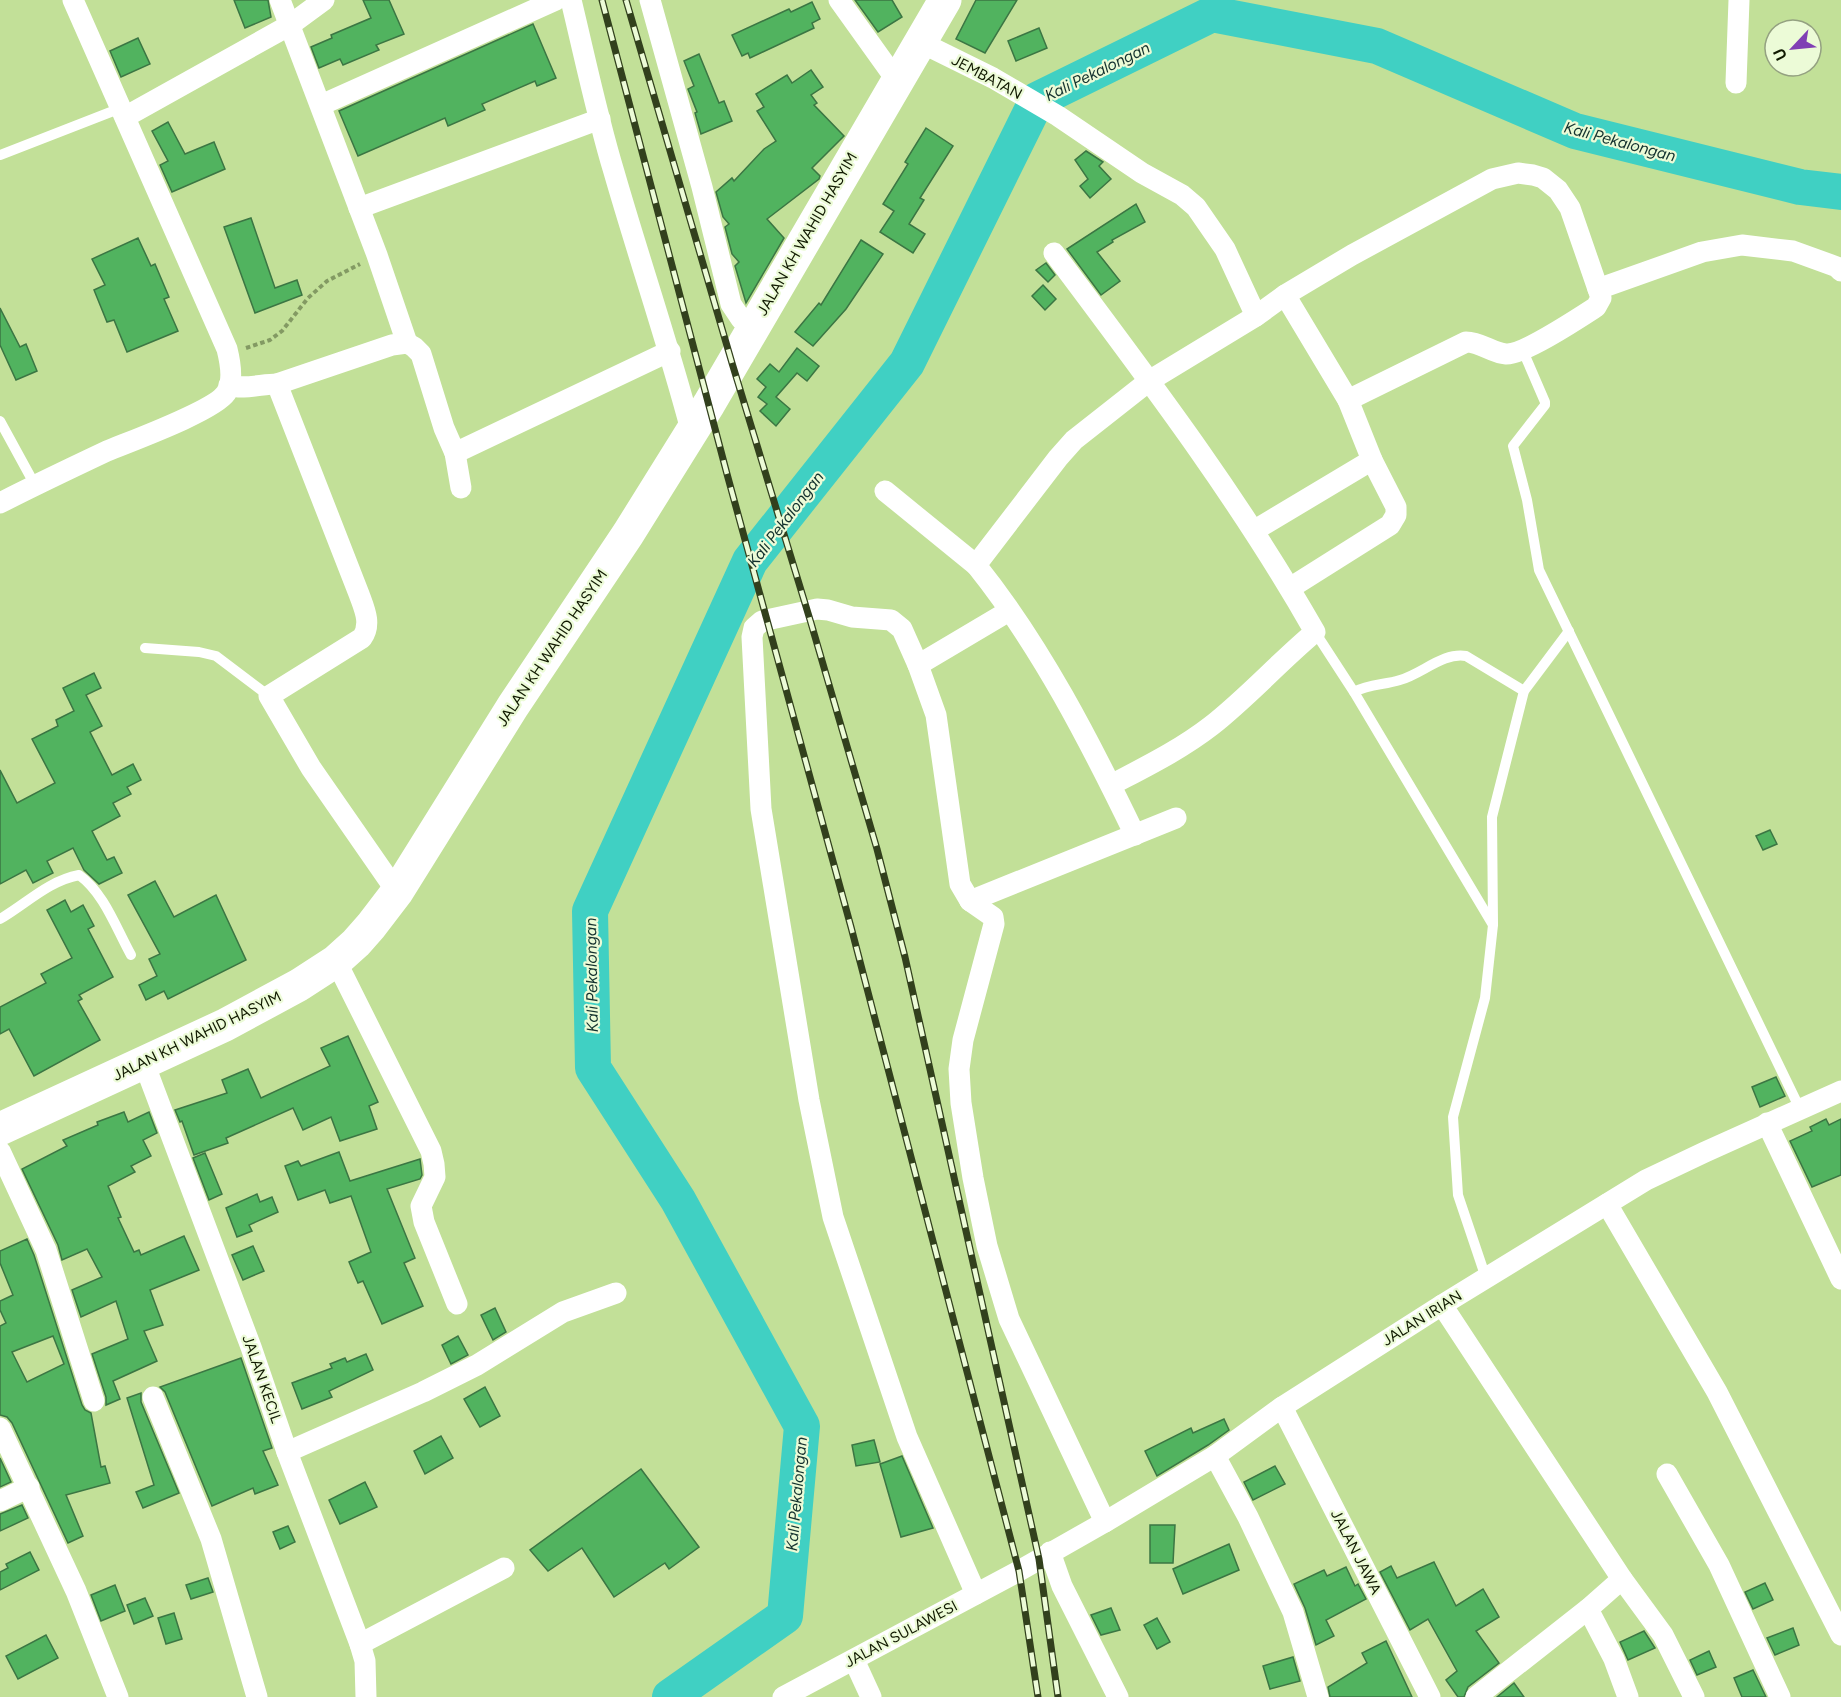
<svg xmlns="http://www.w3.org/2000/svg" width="1841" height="1697" viewBox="0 0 1841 1697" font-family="Figtree,sans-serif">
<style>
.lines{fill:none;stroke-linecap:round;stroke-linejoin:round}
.river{stroke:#40d0c3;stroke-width:36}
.building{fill:#51b35f;stroke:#3b7643;stroke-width:1.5;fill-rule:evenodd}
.path{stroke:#839a63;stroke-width:4;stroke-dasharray:4.5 3;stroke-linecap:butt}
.service{stroke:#fff;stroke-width:10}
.minor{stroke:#fff;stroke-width:21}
.primary{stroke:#fff;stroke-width:33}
.rail-casing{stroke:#32401d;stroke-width:7}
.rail{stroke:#ecfbd7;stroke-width:4.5;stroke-dasharray:14;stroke-linecap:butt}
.labels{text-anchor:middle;stroke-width:4.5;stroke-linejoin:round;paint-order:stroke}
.street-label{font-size:15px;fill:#101900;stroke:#ecfbd7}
.water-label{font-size:16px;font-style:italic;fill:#13312e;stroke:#ecfbd7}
</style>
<rect width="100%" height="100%" fill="#c2e098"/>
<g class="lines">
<path class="river" d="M670,1697L785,1616L802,1426L678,1200L593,1068L590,911L750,561L907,363L1037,100L1212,14L1377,46L1575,131L1800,187L1841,192"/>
</g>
<g class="building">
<path d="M234,0H268L271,17L245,28Z"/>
<path d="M363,0H389L404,34L376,45L379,50L343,65L340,59L319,68L311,47L332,38L331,35L371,18Z"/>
<path d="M855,0H892L902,17L878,32Z"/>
<path d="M976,0H1017L985,53L956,39Z"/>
<path d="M812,2L820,19L812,23L814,28L750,58L748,53L742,56L732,35L789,9L791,12Z"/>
<path d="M533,24L556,78L537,86L535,81L482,104L485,110L448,126L445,118L358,156L339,111Z"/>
<path d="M1039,28L1047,48L1016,61L1008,41Z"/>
<path d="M138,38L150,64L121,77L110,51Z"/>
<path d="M699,54L719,103L724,101L732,121L701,134L695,113L697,112L688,89L694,86L684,61Z"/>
<path d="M811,70L823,87L811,95L817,103L814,105L844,136L812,168L820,176L819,179L767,219L784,238L746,303L735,266L739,262L732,254L725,227L729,224L723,217L716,192L732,178L734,181L764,149L776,141L757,111L764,107L756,94L787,75L792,83Z"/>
<path d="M168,122L185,154L214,142L225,169L172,192L160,165L168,161L152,131Z"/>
<path d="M926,128L953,146L920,198L924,200L909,224L925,234L913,253L880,232L894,211L883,204L908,164L905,162Z"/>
<path d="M1086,151L1103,162L1099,166L1111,179L1090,198L1080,186L1088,179L1075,160Z"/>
<path d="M1136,204L1145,222L1112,240L1113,242L1097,252L1120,281L1101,295L1067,249Z"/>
<path d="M251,218L275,288L297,280L302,295L255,313L224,227Z"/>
<path d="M138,238L151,266L155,264L169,297L164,299L178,331L127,352L114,320L107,322L94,290L105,285L92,259Z"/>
<path d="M861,240L883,254L846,309L813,346L795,332L819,303L821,305Z"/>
<path d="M1046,263L1055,275L1048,282L1036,270Z"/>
<path d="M1043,285L1056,299L1045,310L1032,296Z"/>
<path d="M0,308L20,347L26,344L37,371L16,380L0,345Z"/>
<path d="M797,348L819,366L807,381L797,373L776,397L790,409L776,426L760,411L767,404L758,397L766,387L757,379L770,364L779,372Z"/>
<path d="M94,673L101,688L86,695L102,726L90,732L112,775L133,764L141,780L127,787L131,794L113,803L120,816L92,831L107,860L114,857L122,873L99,884L84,870L73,848L47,861L53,873L33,883L26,870L0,884V770L17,803L55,783L32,739L58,726L56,720L74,711L63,688Z"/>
<path d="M1770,830L1777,844L1763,850L1756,836Z"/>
<path d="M155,881L174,917L216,895L246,960L168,999L164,991L146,1000L139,985L157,976L149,959L160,954L128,895Z"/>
<path d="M65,900L71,912L83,905L94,926L88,929L113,977L79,995L82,999L78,1001L100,1040L34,1076L9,1029L0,1034V1007L46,983L41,974L72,958L47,910Z"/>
<path d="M348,1036L378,1102L369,1106L377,1129L340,1141L331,1117L303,1130L293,1108L226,1138L228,1143L194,1155L182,1121L180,1122L175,1110L227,1093L222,1080L248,1069L261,1098L330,1066L321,1048Z"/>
<path d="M1776,1077L1785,1096L1760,1107L1752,1087Z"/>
<path d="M124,1112L128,1122L149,1112L157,1133L143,1140L151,1156L131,1166L135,1172L108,1186L121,1217L118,1218L134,1252L139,1250L141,1255L184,1236L199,1270L150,1290L163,1325L144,1331L157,1361L113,1381L120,1399L106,1405V1397L92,1354L128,1339L116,1301L81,1317L72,1290L102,1277L87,1249L62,1260L58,1245L22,1169L67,1146L63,1140L98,1125L97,1122Z"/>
<path d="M1826,1119L1829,1125L1841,1119V1175L1812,1187L1790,1141L1812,1131L1810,1127Z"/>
<path d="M339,1152L350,1181L420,1159L422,1175L420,1179L387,1189L415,1258L404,1263L423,1306L382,1324L363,1281L358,1283L349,1262L371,1252L351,1196L330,1203L325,1190L298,1200L285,1166L298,1161L301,1166Z"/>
<path d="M205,1153L222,1194L209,1200L193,1158Z"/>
<path d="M257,1194L260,1202L272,1197L278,1212L249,1225L252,1231L237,1237L226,1208Z"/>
<path d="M27,1239L34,1255L82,1405L85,1410L91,1413L101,1467L105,1466L110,1483L66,1495L83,1536L68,1543L12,1423L7,1417L0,1415V1326L6,1323L0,1310V1301L13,1295L0,1263V1251ZM53,1336L64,1364L27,1382L12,1352Z"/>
<path d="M253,1246L264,1271L243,1280L232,1255Z"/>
<path d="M495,1308L506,1332L493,1340L481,1315Z"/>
<path d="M458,1336L468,1355L451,1364L442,1345Z"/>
<path d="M366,1354L373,1370L329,1391L332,1397L302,1409L292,1383L332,1368L330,1364L345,1358L347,1362Z"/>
<path d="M241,1358L272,1448L263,1451L278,1485L255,1494L253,1488L212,1506L165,1392L160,1387Z"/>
<path d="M485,1387L500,1416L480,1427L464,1399Z"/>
<path d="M141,1393V1402L179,1493L143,1508L136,1492L154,1485L127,1398Z"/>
<path d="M1224,1419L1229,1430L1208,1445L1157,1476L1145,1451L1191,1428L1193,1433Z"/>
<path d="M441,1436L453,1458L425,1474L414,1451Z"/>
<path d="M874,1440L880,1462L856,1466L852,1445Z"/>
<path d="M902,1456L933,1528L901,1537L880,1464Z"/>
<path d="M0,1458L11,1482L0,1487Z"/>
<path d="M1275,1466L1285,1484L1253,1500L1244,1482Z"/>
<path d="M641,1469L699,1547L669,1569L665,1563L614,1597L582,1548L548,1571L530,1550Z"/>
<path d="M365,1482L377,1507L340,1524L329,1500Z"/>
<path d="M22,1505L28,1518L0,1531V1514Z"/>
<path d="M1150,1525H1175L1173,1563H1150Z"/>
<path d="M288,1526L295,1542L280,1549L273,1532Z"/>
<path d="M1229,1544L1239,1570L1183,1594L1173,1569Z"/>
<path d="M30,1552L39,1570L0,1590V1572L8,1568L6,1564Z"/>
<path d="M1434,1562L1456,1606L1483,1589L1499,1617L1476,1631L1499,1663L1468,1687L1464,1697H1458L1446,1680L1457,1671L1428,1619L1410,1630L1380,1572L1391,1566L1397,1578Z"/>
<path d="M1346,1567L1355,1586L1358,1584L1366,1599L1326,1620L1334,1636L1316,1645L1305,1608L1294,1584L1324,1570L1327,1576Z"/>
<path d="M208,1578L213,1592L191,1599L186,1585Z"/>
<path d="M1765,1583L1773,1600L1753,1609L1745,1592Z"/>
<path d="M115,1585L125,1611L101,1621L91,1595Z"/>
<path d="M145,1598L153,1616L134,1624L127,1605Z"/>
<path d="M1111,1608L1120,1630L1101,1635L1091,1615Z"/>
<path d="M174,1613L182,1639L166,1644L158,1618Z"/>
<path d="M1157,1618L1170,1642L1157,1649L1144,1625Z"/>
<path d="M1793,1628L1799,1645L1775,1655L1767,1638Z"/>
<path d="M1644,1631L1655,1648L1628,1660L1620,1642Z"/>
<path d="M46,1635L58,1658L18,1679L6,1656Z"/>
<path d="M1386,1641L1412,1697H1330L1328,1687L1367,1663L1362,1653Z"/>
<path d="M1709,1651L1716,1667L1697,1675L1690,1660Z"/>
<path d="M1293,1657L1300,1681L1270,1689L1263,1666Z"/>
<path d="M1753,1670L1766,1697H1742L1734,1678Z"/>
<path d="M1514,1683L1524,1697H1497Z"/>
</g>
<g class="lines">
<path class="path" d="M246,348L270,340L282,331L308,298L327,281L360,264"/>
<g class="service">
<path d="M0,155L121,108"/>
<path d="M1523,351L1545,402V405L1513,446L1527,500L1539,570L1800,1109"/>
<path d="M0,421L35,485"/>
<path d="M1315,632L1354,692L1493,925L1485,998L1453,1117L1458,1195L1486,1278"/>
<path d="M145,648L199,652L216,656L269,696"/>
<path d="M1354,692C1369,684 1384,685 1400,680C1422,674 1443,652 1466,656L1524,691"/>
<path d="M0,919C26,904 48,881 79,875C104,893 116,928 131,955"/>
<path d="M1493,924L1492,817L1524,691L1569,631"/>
</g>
<g class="minor">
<path d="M280,0L377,255L407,343"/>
<path d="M571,0C585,58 597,116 614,172C639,259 668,343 691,430"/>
<path d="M650,0L702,187L731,304L741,319L754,327"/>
<path d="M839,0L897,81"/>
<path d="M920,42L993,78L1058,116L1142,173L1182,195L1196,207L1225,249L1256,316"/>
<path d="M1736,83L1739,0"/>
<path d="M321,105L556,0"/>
<path d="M125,117L290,25L324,0"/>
<path d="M359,208L600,119"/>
<path d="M1054,253C1146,376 1239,498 1315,632C1279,662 1248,697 1211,726C1180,750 1145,767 1111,785"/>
<path d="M1285,295L1348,400L1466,342C1481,342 1492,353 1506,354C1523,355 1579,318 1596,307L1601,298L1598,289"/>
<path d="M229,385C243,390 262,384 277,384"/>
<path d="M455,453L461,488"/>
<path d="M885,491L976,565"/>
<path d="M0,503C35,485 71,468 107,451C131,441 214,411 226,393C234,382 230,361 227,349L73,0"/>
<path d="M1255,530L1372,460"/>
<path d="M1290,588L1390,525L1396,515V507L1372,460L1348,400"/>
<path d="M918,665L1009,611"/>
<path d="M1135,835C1090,742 1041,646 976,565L1058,458L1074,440L1149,381L1256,316L1285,295L1352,255L1492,179L1518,173L1533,175L1543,178L1558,190L1570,208L1598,289L1702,252L1742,245L1793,251L1837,267L1841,271"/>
<path d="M397,892L311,768L269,696L362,638C372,624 364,608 359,594L277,384L392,345L407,343L414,347L421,354L444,428L455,453L670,351"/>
<path d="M970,901L1176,818"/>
<path d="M336,961L431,1151L434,1164L435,1177L421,1206L424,1222L457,1304"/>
<path d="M144,1063L251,1347L287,1452L360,1644L365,1661L366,1697"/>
<path d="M1767,1123L1841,1279"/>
<path d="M0,1151L46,1250L94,1401"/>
<path d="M1607,1204L1717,1392L1841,1635"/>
<path d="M1442,1305L1622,1579L1588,1609L1476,1697"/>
<path d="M153,1397L211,1539L257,1697"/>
<path d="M1282,1407L1430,1697"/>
<path d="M0,1428L76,1591L118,1697"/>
<path d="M287,1452L423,1392L477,1365L563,1312L616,1293"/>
<path d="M1215,1456L1248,1517L1293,1612L1318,1697"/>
<path d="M1667,1474L1719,1565L1780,1697"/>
<path d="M0,1501L29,1487"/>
<path d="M1050,1552L1062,1586L1118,1697"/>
<path d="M1622,1579L1663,1635L1694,1697"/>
<path d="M976,1594L907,1437L833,1217L809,1100L761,809L752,637L754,628L762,621L817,609L828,610L852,617L891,620L902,629L918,665L936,715L960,884L970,901L993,917L994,924L963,1040L959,1069L961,1103L973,1178L987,1246L1009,1319L1105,1522"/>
<path d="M1588,1609L1614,1659L1628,1697"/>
<path d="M360,1644L504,1568"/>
<path d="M854,1660L871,1697"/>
<path d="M783,1697L1019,1571L1105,1522L1215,1456L1282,1407L1442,1305L1646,1180L1705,1152L1841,1091"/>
</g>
<path class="primary" d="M0,1129L225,1025L299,985L336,961L356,943L371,926L397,892L513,706L628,534L709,404L945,0"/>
<g class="rail-casing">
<g id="rail">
<path d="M602,0L727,474L851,927L1019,1571L1038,1697"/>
<path d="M626,0L732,363L811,623L877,849L905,957L1039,1559L1058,1697"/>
</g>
</g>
<use href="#rail" class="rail"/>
</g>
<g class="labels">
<g class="street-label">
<text transform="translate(987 77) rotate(28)" y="5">JEMBATAN</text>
<text transform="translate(807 234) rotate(-60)" y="5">JALAN KH WAHID HASYIM</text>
<text transform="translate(552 648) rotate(-56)" y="5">JALAN KH WAHID HASYIM</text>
<text transform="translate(197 1036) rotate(-26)" y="5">JALAN KH WAHID HASYIM</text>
<text transform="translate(1422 1318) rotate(-32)" y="5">JALAN IRIAN</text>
<text transform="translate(262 1379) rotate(71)" y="5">JALAN KECIL</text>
<text transform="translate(1356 1552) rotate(63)" y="5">JALAN JAWA</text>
<text transform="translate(901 1634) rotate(-28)" y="5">JALAN SULAWESI</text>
</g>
<g class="water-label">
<text transform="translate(1097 71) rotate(-26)" y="6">Kali Pekalongan</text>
<text transform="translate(1620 141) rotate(15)" y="6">Kali Pekalongan</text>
<text transform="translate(785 519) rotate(-53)" y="6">Kali Pekalongan</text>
<text transform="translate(591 975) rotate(-91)" y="6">Kali Pekalongan</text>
<text transform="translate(796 1494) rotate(-85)" y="6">Kali Pekalongan</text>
</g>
</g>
<g transform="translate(1793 48) rotate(244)"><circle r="28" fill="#ecfbd7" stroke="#94a181" stroke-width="1.5"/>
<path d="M0-4.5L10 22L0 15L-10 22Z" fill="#803fb4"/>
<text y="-9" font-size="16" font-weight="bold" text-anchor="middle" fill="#101900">U</text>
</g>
</svg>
